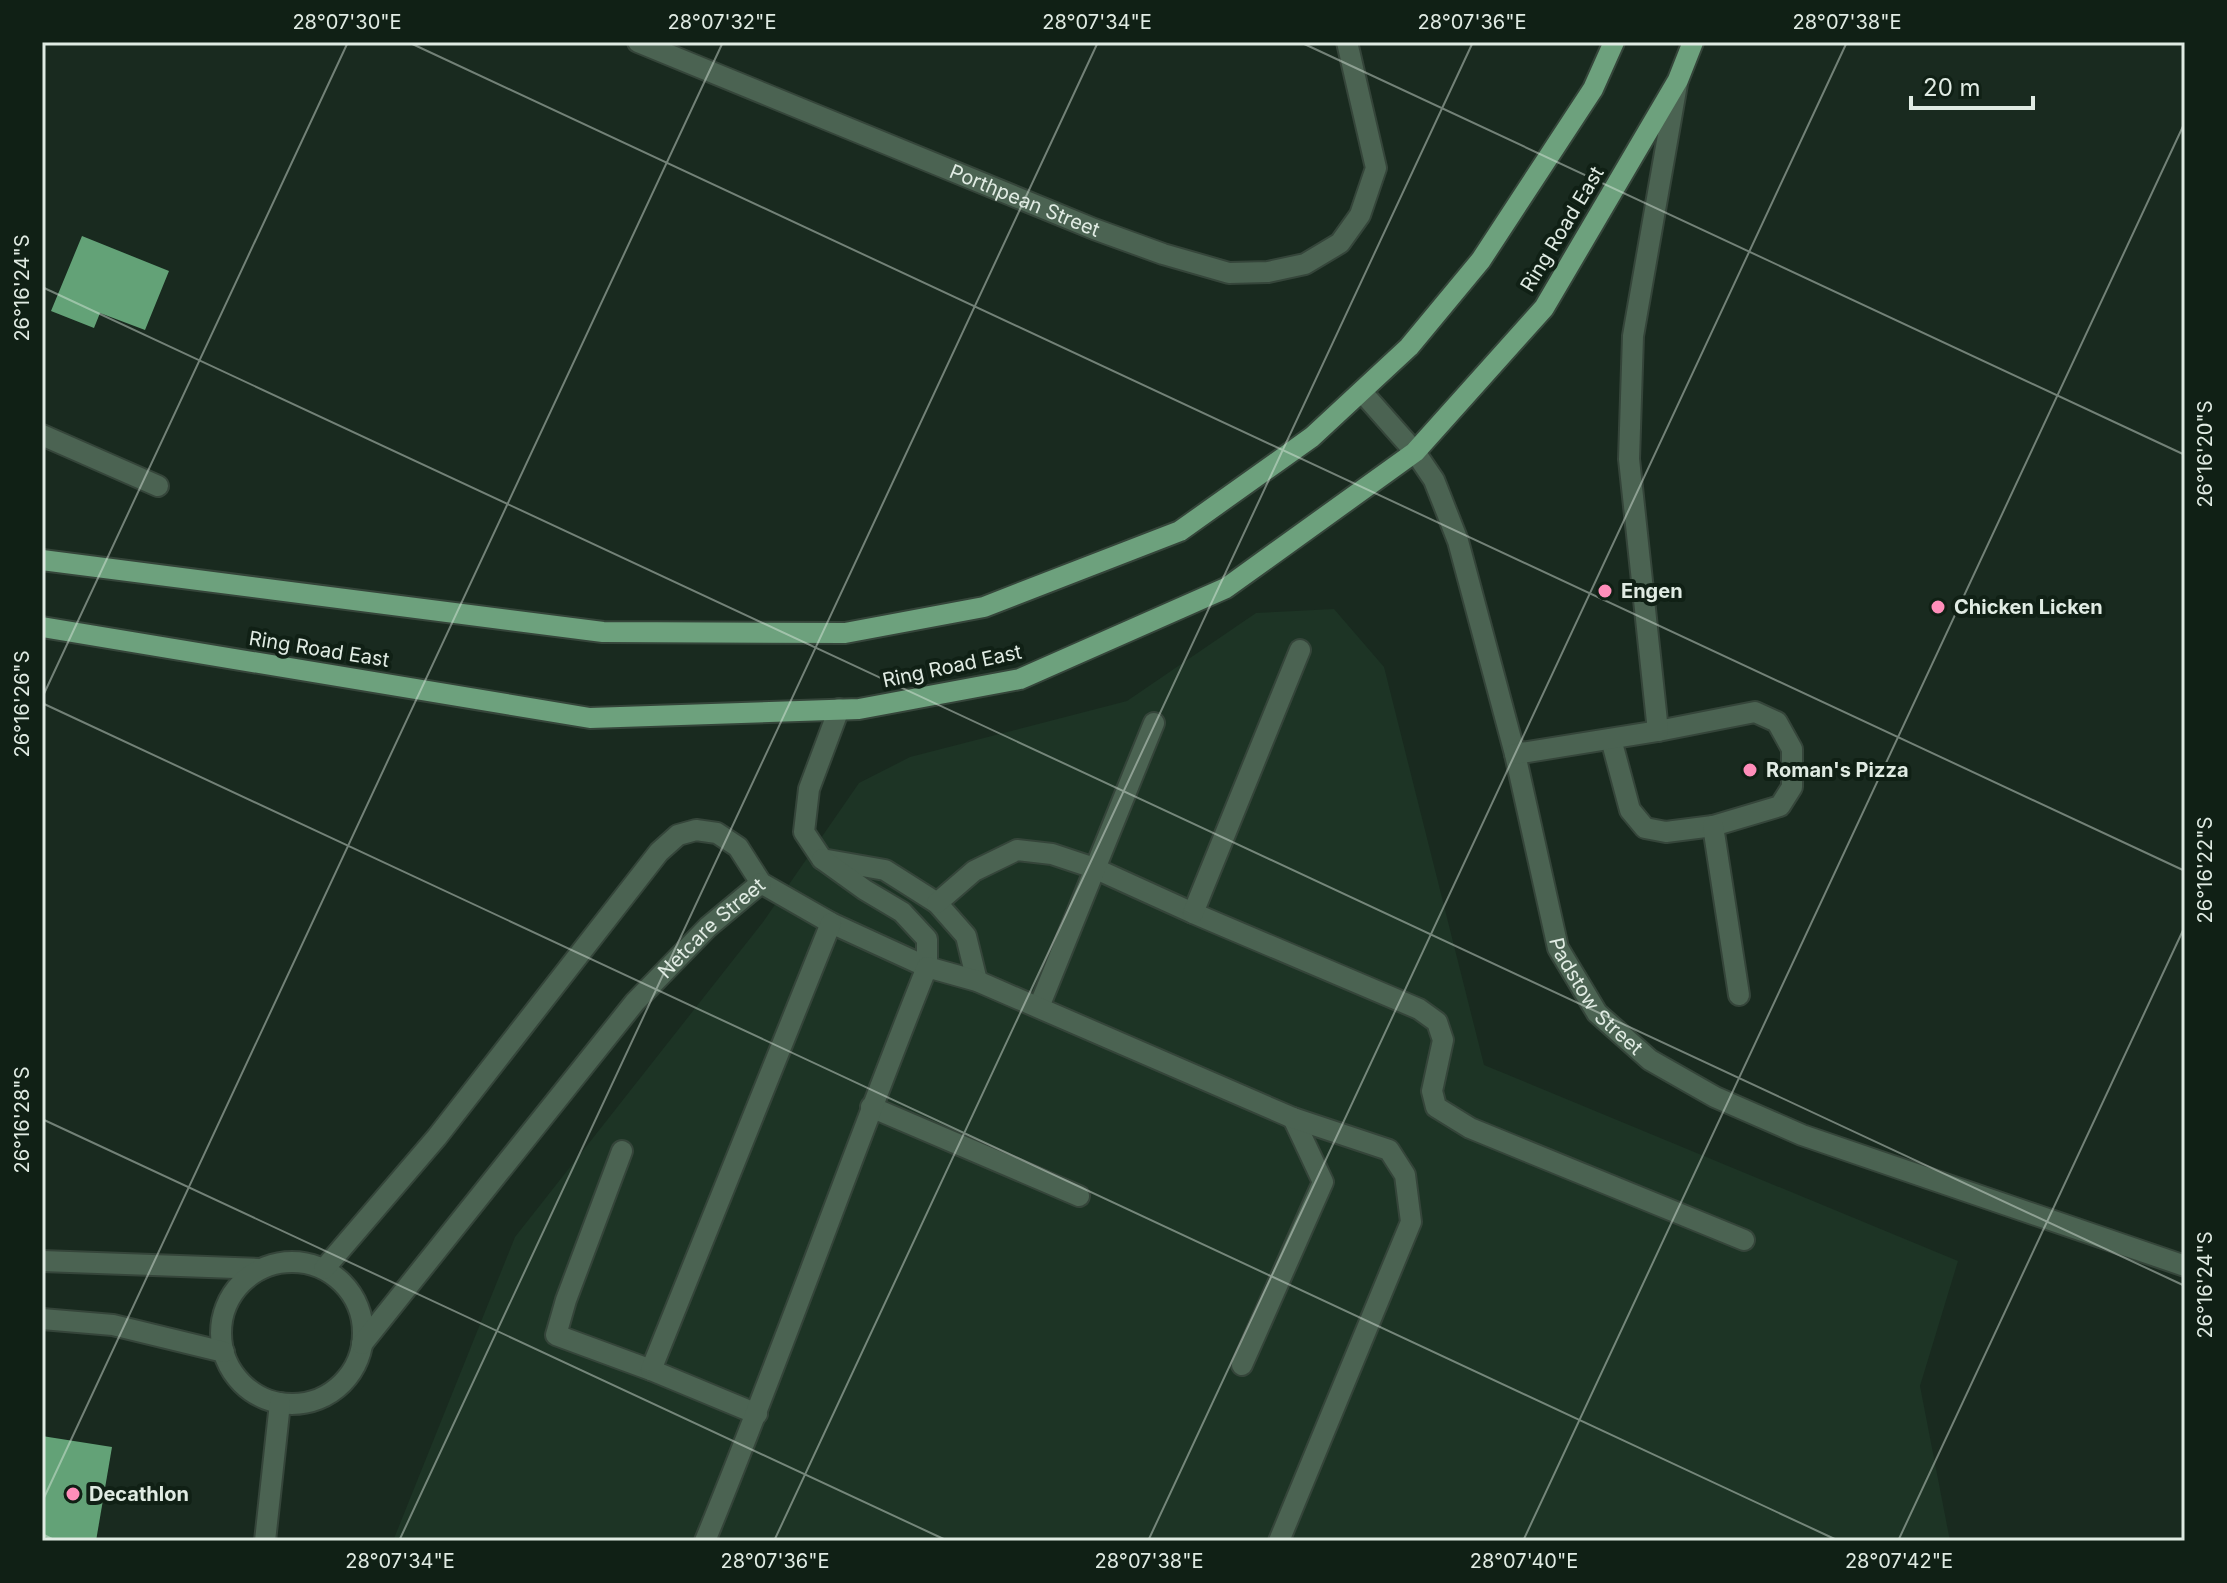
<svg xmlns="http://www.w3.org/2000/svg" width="2227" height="1583" viewBox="0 0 2227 1583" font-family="Inter,sans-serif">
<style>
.built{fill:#1d3425}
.building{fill:#63a277}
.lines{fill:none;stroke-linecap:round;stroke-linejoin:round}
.minor-casing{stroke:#35453a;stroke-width:24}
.major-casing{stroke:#35453a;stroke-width:24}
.minor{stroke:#4b6352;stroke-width:20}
.major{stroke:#6da17d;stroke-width:20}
.ticks{fill:none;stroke:#e0ebe3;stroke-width:2;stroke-opacity:0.45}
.poi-dot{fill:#ff8eba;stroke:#102015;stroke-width:3}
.labels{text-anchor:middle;stroke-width:8;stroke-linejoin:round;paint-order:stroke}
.street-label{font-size:20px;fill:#e0ebe3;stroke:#102015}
.poi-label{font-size:20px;font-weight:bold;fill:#e0ebe3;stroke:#102015;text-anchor:start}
.neatline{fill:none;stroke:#e0ebe3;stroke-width:3}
.ticks-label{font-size:20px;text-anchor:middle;fill:#e0ebe3}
</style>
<rect width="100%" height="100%" fill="#192a1f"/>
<path class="built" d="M1334,609L1384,667L1484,1065L1958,1261L1920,1386L1950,1541H393L515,1237L763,922L859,783L910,757L1127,701L1256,613Z"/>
<g class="building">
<path d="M82,236L169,271L145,330L100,313L94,328L51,311Z"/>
<path d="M42,1436L112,1447L96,1541H42Z"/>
</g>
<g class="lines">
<g class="minor-casing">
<g id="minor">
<path id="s1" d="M638,42L1094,229L1163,254L1229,273L1268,272L1305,264L1340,243L1360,215L1376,168L1347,42"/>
<path id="s2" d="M1362,392L1415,452L1434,480L1458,541L1515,754L1558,948L1597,1013L1650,1060L1715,1097L1802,1135L2185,1266"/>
<path d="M42,435L158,486"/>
<path d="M839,709L809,789L804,832L822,859L885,870L937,903L966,936L977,981"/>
<path d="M1611,739L1630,810L1645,828L1666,832L1713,826L1780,806L1792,787V749L1777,722L1755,712L1658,731"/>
<path d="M1515,754L1658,731L1629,459L1633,336L1677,84"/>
<path d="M1713,826L1739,995"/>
<path d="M937,903L974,871L1017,850L1052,854L1094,868L1193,913L1419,1009L1437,1022L1443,1040L1432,1091L1436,1107L1470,1128L1744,1240"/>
<path d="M1193,913L1300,650"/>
<path d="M1039,1007L1154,723"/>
<path d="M871,1107L1079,1196"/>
<path d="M622,1151L566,1300L556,1335L651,1370"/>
<path d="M42,1261L260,1269"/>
<circle cx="292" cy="1333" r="71"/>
<path d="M324,1269L437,1137L659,852L678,835L696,830L717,833L738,847L761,883L831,923L927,967V939L902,912L865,890L822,859"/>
<path d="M42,1319L113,1325L224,1352"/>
<path id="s3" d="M362,1344L635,1002L708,927L761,883"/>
<path d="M1242,1365L1323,1182L1293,1118"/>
<path d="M757,1414L651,1370L831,923"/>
<path d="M265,1541L280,1403"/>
<path d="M705,1541C783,1351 851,1157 927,967L977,981L1293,1118L1389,1150L1405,1175L1411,1222L1279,1541"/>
</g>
</g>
<g class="major-casing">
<g id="major">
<path d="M42,560L603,632L845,633L984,607L1180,531L1312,437L1409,347L1481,260L1593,89L1614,42"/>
<path d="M42,627L590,718L859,709L1020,679L1226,588L1415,452L1544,308L1678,80L1693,42"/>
</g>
</g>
<use href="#minor" class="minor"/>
<use href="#major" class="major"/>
</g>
<path class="ticks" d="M408,42L2185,871M1300,42L2185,455M42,287L2185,1286M42,698L348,42M42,703L1839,1541M42,1119L948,1541M42,1502L723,42M42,1534L56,1541M399,1541L1098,42M774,1541L1473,42M1148,1541L1847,42M1523,1541L2185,122M1898,1541L2185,926"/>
<g class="poi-dot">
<circle cx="1605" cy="591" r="8"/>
<circle cx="1938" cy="607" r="8"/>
<circle cx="1750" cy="770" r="8"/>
<circle cx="73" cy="1494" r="8"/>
</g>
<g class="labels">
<g class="street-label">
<text dy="7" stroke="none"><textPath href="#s1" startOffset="418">Porthpean Street</textPath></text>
<text transform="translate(1562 229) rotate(-59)" y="7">Ring Road East</text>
<text transform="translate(319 649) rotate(9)" y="7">Ring Road East</text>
<text transform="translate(952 666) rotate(-12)" y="7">Ring Road East</text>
<text dy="7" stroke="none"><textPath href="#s3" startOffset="544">Netcare Street</textPath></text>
<text dy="7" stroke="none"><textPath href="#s2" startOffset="660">Padstow Street</textPath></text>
</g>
<g class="poi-label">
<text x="1621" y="598">Engen</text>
<text x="1954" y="614">Chicken Licken</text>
<text x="1766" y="777">Roman's Pizza</text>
<text x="89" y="1501">Decathlon</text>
</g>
</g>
<rect width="2227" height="1583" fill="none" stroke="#102015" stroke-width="88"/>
<path d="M1911 96v12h122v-12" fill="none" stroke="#e0ebe3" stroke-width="4"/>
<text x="1923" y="96" font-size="24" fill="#e0ebe3" stroke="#102015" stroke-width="6" paint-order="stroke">20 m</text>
<rect x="44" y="44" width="2139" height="1495" class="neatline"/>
<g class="ticks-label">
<text x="347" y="29">28°07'30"E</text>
<text x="722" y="29">28°07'32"E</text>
<text x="1097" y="29">28°07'34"E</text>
<text x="1472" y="29">28°07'36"E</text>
<text x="1847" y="29">28°07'38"E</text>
<text transform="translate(22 288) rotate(-90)" y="7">26°16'24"S</text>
<text transform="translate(2205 454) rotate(-90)" y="7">26°16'20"S</text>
<text transform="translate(22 704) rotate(-90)" y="7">26°16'26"S</text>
<text transform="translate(2205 870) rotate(-90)" y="7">26°16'22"S</text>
<text transform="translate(22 1120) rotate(-90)" y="7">26°16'28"S</text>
<text transform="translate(2205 1285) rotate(-90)" y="7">26°16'24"S</text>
<text x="400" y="1568">28°07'34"E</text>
<text x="775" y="1568">28°07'36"E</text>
<text x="1149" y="1568">28°07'38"E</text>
<text x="1524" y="1568">28°07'40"E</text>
<text x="1899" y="1568">28°07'42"E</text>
</g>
</svg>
